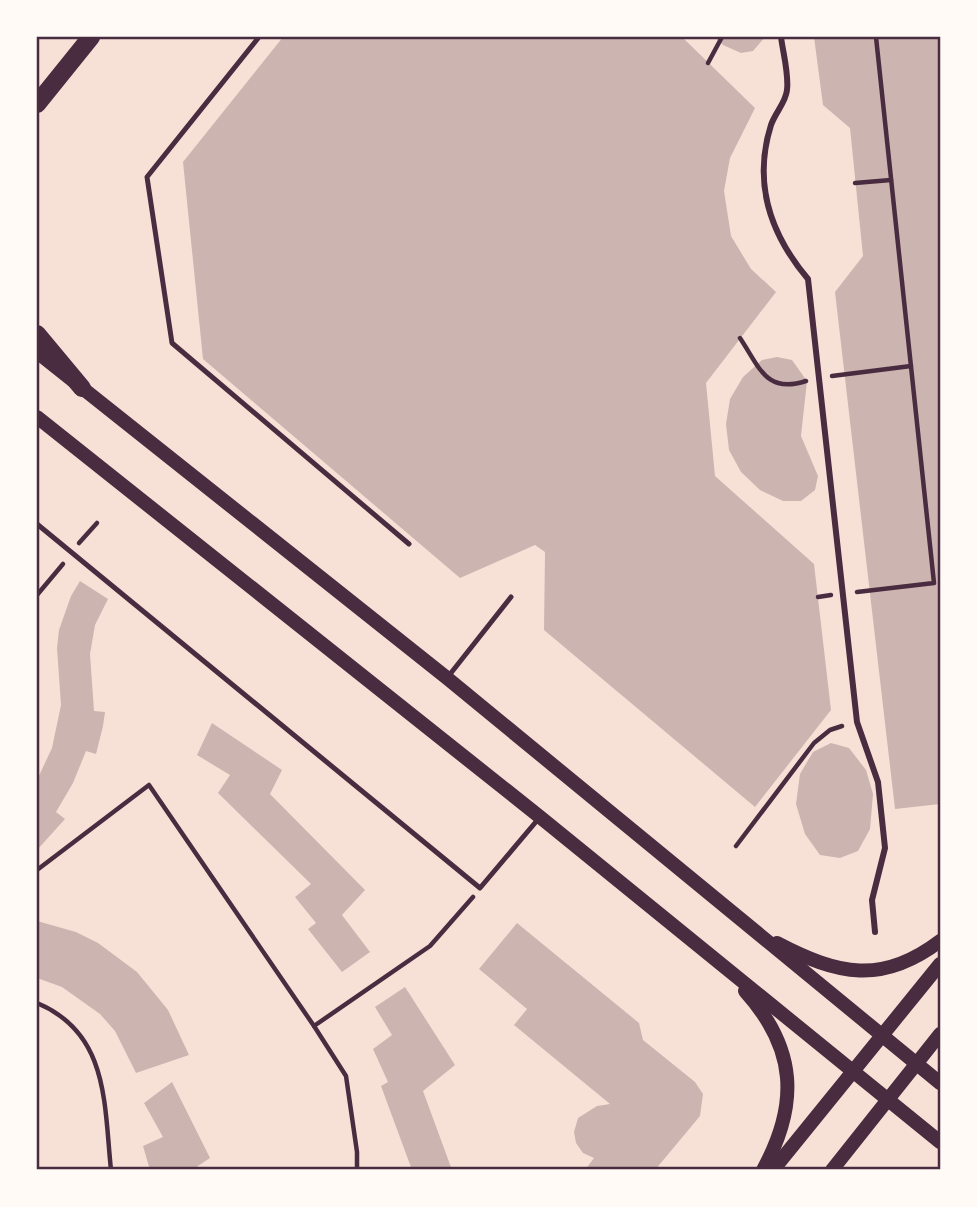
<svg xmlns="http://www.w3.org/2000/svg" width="977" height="1207" viewBox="0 0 977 1207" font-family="Signika,sans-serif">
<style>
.building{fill:#ccb4b1}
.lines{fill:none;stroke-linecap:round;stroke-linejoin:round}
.path{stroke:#4a2c40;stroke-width:4.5}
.service{stroke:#4a2c40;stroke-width:5}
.pedestrian{stroke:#4a2c40;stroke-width:6}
.secondary{stroke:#4a2c40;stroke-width:14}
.primary{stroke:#4a2c40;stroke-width:18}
.neatline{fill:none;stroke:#4a2c40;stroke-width:2.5}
</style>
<rect width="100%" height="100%" fill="#f7e1d7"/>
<g class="building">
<path d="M283,37H682L755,108L730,158L724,191L731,236L751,269L776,292L706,383L715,476L814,564L831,710L755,807L544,630L545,552L535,545L460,578L203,359L183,162Z"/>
<path d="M715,37H765L753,51L741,53L723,45Z"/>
<path d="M814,37H940V804L895,809L835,292L863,256L850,128L823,105Z"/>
<path d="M777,357L792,360L807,381L801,436L818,476L815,490L801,501H783L760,490L741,472L729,450L726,424L730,399L743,377L762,360Z"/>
<path d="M80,581L108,599L95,625L90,654L94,711L105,712L103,726L96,754L86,751L73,783L56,812L65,819L37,850V780L52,748L61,705L57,648L59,630L71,596Z"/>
<path d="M212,723L282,770L270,794L365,890L342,915L370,952L342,972L308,929L316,923L295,897L311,884L218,793L230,775L197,755Z"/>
<path d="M831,743L849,748L866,770L873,794L870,829L858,851L840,858L820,855L805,834L796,804L800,774L813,752Z"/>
<path d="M37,921L76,932L98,943L137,972L168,1010L189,1055L136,1073L115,1031L100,1014L62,987L37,978Z"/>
<path d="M517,923L639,1023L643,1040L695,1082L703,1094L700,1116L655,1170H585L594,1158L583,1153L576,1143L574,1132L578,1118L597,1106L610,1104L514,1025L527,1009L479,969Z"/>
<path d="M405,987L455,1065L423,1091L452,1170H412L381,1086L388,1082L373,1049L392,1035L375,1007Z"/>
<path d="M172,1082L210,1158L192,1170H150L143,1146L163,1137L144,1103Z"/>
</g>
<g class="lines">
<g class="path">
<path d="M708,63L722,37"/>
<path d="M855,183L891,180"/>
<path d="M740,338C760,368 766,394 806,381"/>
<path d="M832,376L911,366"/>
<path d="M79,543L97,523"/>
<path d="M857,592L934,583L876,37"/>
<path d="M37,595L63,564"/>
<path d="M818,597L831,595"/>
<path d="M736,846L814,743L830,730L842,726"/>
<path d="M37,870L149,785L314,1026L430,946L473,897"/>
<path d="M37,1003C109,1033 104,1104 111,1170"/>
<path d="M314,1026L346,1076L357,1152V1170"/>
</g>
<g class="service">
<path d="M259,37L147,177L172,343L409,544"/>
<path d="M37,524L480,888L540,817"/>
<path d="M447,678L511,597"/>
</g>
<path class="pedestrian" d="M781,37C783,53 789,74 787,90C786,102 775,113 771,125C753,182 770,234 808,279L857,722L878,782L885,848L872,900L875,932"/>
<g class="secondary">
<path d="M37,352L447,678L940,1083"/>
<path d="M37,417L540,817L940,1142"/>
<path d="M777,943C838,975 882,985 940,941"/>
<path d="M745,991C797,1049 799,1104 763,1170"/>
<path d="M773,1170L940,964"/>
<path d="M832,1170L940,1034"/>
</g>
<g class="primary">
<path d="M37,104L91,37"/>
<path d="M37,334L82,388"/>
</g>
</g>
<rect width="977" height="1207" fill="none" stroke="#fffaf5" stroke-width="77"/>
<rect x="38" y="38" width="901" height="1130" class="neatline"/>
</svg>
